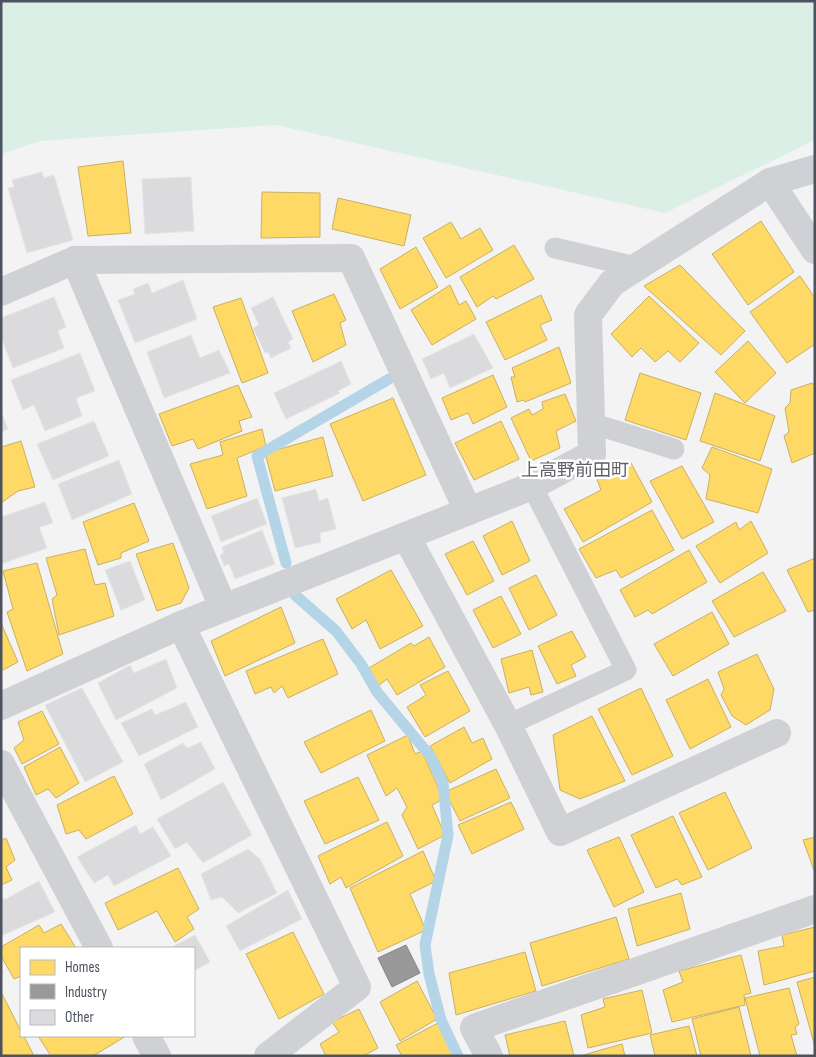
<svg xmlns="http://www.w3.org/2000/svg" width="816" height="1057" viewBox="0 0 816 1057" font-family="'Sofia Sans Condensed','Noto Sans JP',sans-serif">
<style>
.green{fill:#dbefe6}
.homes{fill:#ffd966;stroke:#c9b064}
.industry{fill:#999;stroke:#828487}
.lines{fill:none;stroke-linecap:round;stroke-linejoin:round}
.stream{stroke:#b4d4e8;stroke-width:11}
.building{fill:#dbdbdd;stroke:#e5e5e6}
.service{stroke:#cfd1d4;stroke-width:21}
.minor{stroke:#cfd1d4;stroke-width:28}
.labels{text-anchor:middle;stroke-width:5;stroke-linejoin:round;paint-order:stroke}
.neighbourhood-label{font-size:18px;fill:#5f6166;stroke:#fff}
</style>
<rect width="100%" height="100%" fill="#f3f3f3"/>
<path class="green" d="M1,1H815V140L665,213L276,125L40,141L1,154Z"/>
<g class="homes">
<path d="M123,161L131,233L88,236L78,167Z"/>
<path d="M262,192L320,193V237L261,238Z"/>
<path d="M338,198L411,215L404,246L332,229Z"/>
<path d="M761,221L794,272L748,305L712,254Z"/>
<path d="M451,222L461,239L480,228L493,250L446,278L423,238Z"/>
<path d="M514,245L534,279L496,299L493,296L477,307L460,277Z"/>
<path d="M416,247L438,287L400,309L380,269Z"/>
<path d="M680,265L745,331L721,355L644,286Z"/>
<path d="M800,276L815,298V344L787,363L750,312Z"/>
<path d="M450,285L459,305L466,301L476,319L432,345L411,310Z"/>
<path d="M334,294L346,320L340,323L346,345L313,362L292,311Z"/>
<path d="M541,295L552,320L540,325L547,340L505,360L486,322Z"/>
<path d="M649,296L699,343L680,362L668,351L655,362L641,348L632,357L611,334Z"/>
<path d="M241,298L268,373L242,383L213,307Z"/>
<path d="M748,341L776,373L745,403L715,372Z"/>
<path d="M559,347L571,383L525,402L523,400L517,402L511,377H515L512,368Z"/>
<path d="M640,373L701,393L686,440L625,420Z"/>
<path d="M493,375L507,407L473,424L468,413L451,420L442,398Z"/>
<path d="M812,383L815,386V453L792,463L784,436L789,432L785,408L790,403L791,390Z"/>
<path d="M238,385L252,417L239,421L242,431L198,449L193,439L172,446L159,414Z"/>
<path d="M715,393L775,416L760,461L700,441Z"/>
<path d="M565,394L576,421L556,431L560,448L531,461L511,418L529,409L532,415L543,409L542,402Z"/>
<path d="M393,398L426,475L363,501L330,424Z"/>
<path d="M501,421L519,459L474,480L455,443Z"/>
<path d="M262,429L266,446L237,458L247,496L207,509L190,464L223,455L220,442Z"/>
<path d="M323,437L333,476L275,491L265,453Z"/>
<path d="M21,441L35,487L18,491L1,503V447Z"/>
<path d="M712,447L772,469L758,513L706,499L710,475L702,468Z"/>
<path d="M630,461L652,502L583,542L564,509L601,490L596,477Z"/>
<path d="M682,466L714,522L682,539L650,481Z"/>
<path d="M134,503L149,541L121,553V558L98,565L83,522Z"/>
<path d="M652,510L674,550L621,578L616,570L596,578L579,549Z"/>
<path d="M512,521L530,561L502,575L483,536Z"/>
<path d="M751,521L768,553L720,583L696,546L736,522L739,530Z"/>
<path d="M473,541L494,581L467,595L445,554Z"/>
<path d="M173,543L189,588L181,603L157,611L136,554Z"/>
<path d="M85,549L95,585L105,583L114,616L59,635L52,599L57,595L46,558Z"/>
<path d="M689,550L707,582L652,614L648,610L635,617L620,590Z"/>
<path d="M815,558V610L808,612L787,570Z"/>
<path d="M37,563L63,654L27,671L7,612L13,609L3,571Z"/>
<path d="M391,570L423,626L380,649L366,620L352,629L336,599Z"/>
<path d="M763,572L786,611L734,637L712,601Z"/>
<path d="M536,575L557,615L529,630L509,588Z"/>
<path d="M501,596L521,634L493,648L473,610Z"/>
<path d="M281,607L295,643L225,676L211,641Z"/>
<path d="M712,612L729,644L673,676L654,644Z"/>
<path d="M1,623L18,662L1,671Z"/>
<path d="M572,631L586,657L571,665L576,676L557,684L538,646Z"/>
<path d="M429,637L445,667L397,695L387,679L378,686L369,668L411,643L414,646Z"/>
<path d="M323,639L338,674L288,698L282,686L274,693L271,687L255,694L246,671Z"/>
<path d="M532,650L543,692L531,695L529,687L509,693L501,659Z"/>
<path d="M757,654L774,689L770,710L746,725L732,716L721,695L724,689L718,672Z"/>
<path d="M448,671L470,711L425,737L407,707L426,695L420,685Z"/>
<path d="M708,679L731,727L690,749L666,700Z"/>
<path d="M641,688L673,756L632,775L598,709Z"/>
<path d="M371,710L385,741L321,773L304,742Z"/>
<path d="M42,711L59,744L22,764L14,748L24,740L18,722Z"/>
<path d="M592,716L625,781L580,799L560,790L553,735Z"/>
<path d="M464,727L472,743L483,738L492,759L450,783L430,746Z"/>
<path d="M408,735L415,754L422,751L443,799L432,805L445,835L418,849L402,815L407,807L397,788L386,796L367,755Z"/>
<path d="M60,747L79,783L56,798L48,789L36,795L24,767Z"/>
<path d="M496,769L510,798L460,821L445,792Z"/>
<path d="M114,776L133,814L86,839L79,830L66,834L57,805Z"/>
<path d="M358,777L379,820L325,844L304,801Z"/>
<path d="M725,792L752,848L708,870L679,813Z"/>
<path d="M511,802L524,829L472,854L458,825Z"/>
<path d="M673,816L702,877L682,885L677,879L656,888L631,835Z"/>
<path d="M387,822L403,856L346,888L341,877L330,884L318,856Z"/>
<path d="M619,837L644,892L614,907L587,850Z"/>
<path d="M815,837V873L803,840Z"/>
<path d="M6,838L15,860L6,867L12,880L1,885V841Z"/>
<path d="M423,851L436,881L410,894L426,930L378,952L350,888Z"/>
<path d="M178,868L199,909L187,917L194,929L175,942L157,911L118,930L105,903Z"/>
<path d="M681,893L690,929L637,946L628,909Z"/>
<path d="M616,917L629,959L542,986L530,943Z"/>
<path d="M61,924L76,948H21V976L14,979L1,956V947L39,925L44,933Z"/>
<path d="M815,927V971L764,985L758,951L784,946L782,935Z"/>
<path d="M293,932L324,994L279,1019L246,954Z"/>
<path d="M525,952L536,991L456,1015L449,973Z"/>
<path d="M741,955L751,993L744,995L745,1005L672,1022L663,990L683,982L679,971Z"/>
<path d="M815,977V1047L797,982Z"/>
<path d="M417,981L437,1019L400,1041L380,1002Z"/>
<path d="M789,988L799,1024L795,1027L797,1034L791,1035L797,1056H760L745,998Z"/>
<path d="M642,990L652,1033L588,1048L581,1015L605,1007L603,999Z"/>
<path d="M1,992L21,1031V1036H24L34,1056H1Z"/>
<path d="M739,1007L751,1056H701L692,1019Z"/>
<path d="M359,1009L378,1048L363,1056H326L320,1044L339,1032L332,1022Z"/>
<path d="M565,1021L574,1056H510L505,1035Z"/>
<path d="M438,1023L454,1056H402L396,1045Z"/>
<path d="M689,1026L697,1056H655L650,1035Z"/>
<path d="M38,1036H126L93,1056H51Z"/>
<path d="M622,1044L625,1056H580Z"/>
</g>
<path class="industry" d="M406,945L420,973L392,987L378,958Z"/>
<g class="lines">
<g class="stream">
<path d="M286,563L257,456L389,379"/>
<path d="M295,595L336,631L361,664L377,692L431,757L443,783L448,835L425,945L429,974L441,1020L458,1056"/>
</g>
</g>
<g class="building">
<path d="M42,172L44,178L54,175L73,240L27,253L8,188L14,187L12,180Z"/>
<path d="M191,177L194,231L145,234L142,179Z"/>
<path d="M183,280L197,319L135,343L118,300L135,294L133,289L148,283L152,293Z"/>
<path d="M54,297L66,327L58,331L64,348L13,368L1,337V318Z"/>
<path d="M273,297L293,339L288,342L291,348L271,358L268,352L265,353L253,328L259,325L251,308Z"/>
<path d="M474,334L493,368L450,388L444,373L431,379L422,359Z"/>
<path d="M191,335L200,358L219,350L230,373L164,398L147,352Z"/>
<path d="M80,353L95,391L76,398L82,416L45,431L34,405L23,410L11,380Z"/>
<path d="M341,361L351,384L338,391L340,393L286,419L274,393Z"/>
<path d="M1,412L8,429L1,432Z"/>
<path d="M94,421L109,456L53,480L37,444Z"/>
<path d="M119,460L132,494L72,520L58,484Z"/>
<path d="M316,489L319,501L328,498L336,529L320,533L321,542L295,548L282,498Z"/>
<path d="M257,498L267,524L221,542L211,516Z"/>
<path d="M45,502L53,523L39,527L47,548L1,564V517Z"/>
<path d="M262,530L275,564L235,579L229,564L224,566L220,555L224,553L222,547Z"/>
<path d="M130,561L145,600L121,610L105,570Z"/>
<path d="M166,659L177,688L116,720L98,683L130,665L134,673Z"/>
<path d="M82,688L123,762L85,782L45,705Z"/>
<path d="M186,702L198,727L139,756L121,723L152,709L155,715Z"/>
<path d="M201,742L215,769L161,800L144,764L183,743L187,748Z"/>
<path d="M223,782L252,835L203,863L187,842L175,849L157,819Z"/>
<path d="M136,825L140,834L153,827L171,856L114,886L108,875L94,883L77,857Z"/>
<path d="M248,849L260,859L277,893L238,913L222,897L211,900L201,874Z"/>
<path d="M39,881L55,912L1,936V894L4,900Z"/>
<path d="M288,890L302,919L240,951L226,926Z"/>
<path d="M195,935L210,962L194,971V948H170Z"/>
</g>
<g class="lines">
<g class="service">
<path d="M555,248L636,267"/>
<path d="M591,423L674,449"/>
<path d="M508,725L626,670L532,486"/>
</g>
<g class="minor">
<path d="M770,182L815,250"/>
<path d="M75,260L223,607"/>
<path d="M1,292L75,260L351,258L468,511"/>
<path d="M406,536L508,725L560,832L777,733"/>
<path d="M181,625L357,987L268,1056"/>
<path d="M1,706L181,625L532,486L592,454L588,315L612,283L770,182L815,169"/>
<path d="M1,764L99,948"/>
<path d="M146,1036L157,1056"/>
<path d="M489,1056L474,1028L815,909"/>
</g>
</g>
<g class="labels">
<g class="neighbourhood-label">
<text x="575" y="476">上高野前田町</text>
</g>
</g>
<rect width="816" height="1057" fill="none" stroke="#4c525e" stroke-width="5"/>
<rect x="20" y="947" width="175" height="90" fill="#ffffff" stroke="#b7babf"/>
<rect x="30" y="960" width="25" height="15" fill="#ffd966" stroke="#b7babf"/>
<text x="65" y="972" font-size="15" fill="#4c525e">Homes</text>
<rect x="30" y="984" width="25" height="15" fill="#999999" stroke="#b7babf"/>
<text x="65" y="997" font-size="15" fill="#4c525e">Industry</text>
<rect x="30" y="1010" width="25" height="15" fill="#dbdbdd" stroke="#b7babf"/>
<text x="65" y="1022" font-size="15" fill="#4c525e">Other</text>
</svg>
